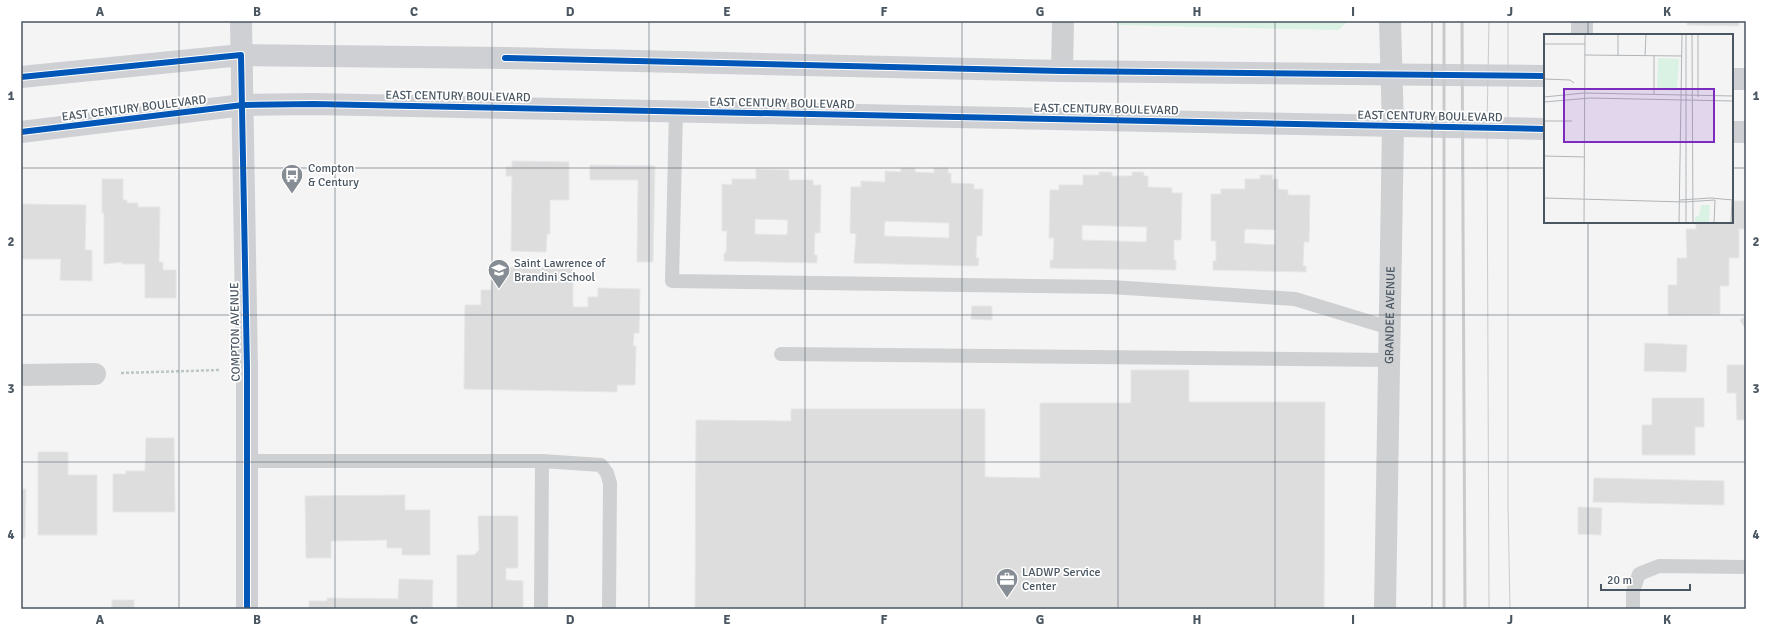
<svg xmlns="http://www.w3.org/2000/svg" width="1767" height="630" viewBox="0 0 1767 630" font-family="Signika,sans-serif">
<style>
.green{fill:#d9f2e3}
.building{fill:#ddddde;stroke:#e5e6e7;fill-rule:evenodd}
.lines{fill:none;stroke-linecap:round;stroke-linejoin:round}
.path{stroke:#bcc7c4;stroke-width:2.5;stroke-dasharray:3 2;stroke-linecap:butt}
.lane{stroke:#ced0d2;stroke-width:14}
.street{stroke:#ced0d2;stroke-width:22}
.secondary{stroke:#ced0d4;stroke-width:22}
.tram{stroke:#c9cacc;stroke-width:1}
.rail{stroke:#c9cacc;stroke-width:3}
.cycleway-casing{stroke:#fff;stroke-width:8}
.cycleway{stroke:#0057b8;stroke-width:6}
.grid{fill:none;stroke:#4a5661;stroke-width:1;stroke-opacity:0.55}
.labels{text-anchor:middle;stroke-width:3.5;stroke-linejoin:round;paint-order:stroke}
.street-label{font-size:12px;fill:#4a5661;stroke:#fff}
.poi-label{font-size:12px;fill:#4a5661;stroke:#fff;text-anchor:start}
.inset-road{fill:none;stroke:#b0b5b9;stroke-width:1}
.view{fill:#7b2cbf;fill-opacity:0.15;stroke:#7b2cbf;stroke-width:2}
.inset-edge{fill:none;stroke:#4a5661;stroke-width:2}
.neatline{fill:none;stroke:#4a5661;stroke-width:1.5}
.grid-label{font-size:13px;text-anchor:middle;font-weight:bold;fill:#4a5661}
</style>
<rect width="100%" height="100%" fill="#f4f4f4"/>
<path class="green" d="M1114,21H1348L1339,30L1119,25Z"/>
<g class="building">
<path d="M1687,21H1739V26L1687,25Z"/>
<path d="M512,161L569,162V200H550V234H547L546,252L511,251L512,176H506V167H512Z"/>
<path d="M590,165L655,166L653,262H637L638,180H590Z"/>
<path d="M901,168H915V172L934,173V168H948V173H951V183L974,184V189H983L982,236H977L976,258H979L978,266L854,263L856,234L850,233L851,187H861V181L885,182V171L901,172ZM885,221L949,223V238L884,236Z"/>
<path d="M756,169L789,170V180H813V185H821L820,233H815L814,255H817V263L724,261V253H726L727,231H722V184L732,185V179H756ZM755,219L788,220L787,235L755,234Z"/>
<path d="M1099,172H1112V176H1132V172H1144V176H1148V187L1172,188V193H1182L1181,240H1174V260H1176V270L1050,268V260H1053L1054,238H1049L1050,190H1059V185H1083V175H1099ZM1082,225L1147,227L1146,242L1082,240Z"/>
<path d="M1260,175H1273L1272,179H1278V189L1288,190V195H1310L1309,242H1304L1303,266H1306V272L1213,270V261H1216V241H1211V194H1221V189H1245V179H1260ZM1245,229L1276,230L1275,245L1244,243Z"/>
<path d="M102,179H123V200H127V203H138V207H160L159,262H163V270H176V298H145V264H122V262L104,264V213H102Z"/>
<path d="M1732,201H1746V229H1739V258H1729V286H1720V314L1668,315V285H1677V258H1687L1686,229H1696V222H1732Z"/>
<path d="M21,204L86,205L85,250H92V281L60,280L61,259H21Z"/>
<path d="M492,267L573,268V307H588V297H598V288L640,289L639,333H634L633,346H636L635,385H617V392L464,389L465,305H481V290H491Z"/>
<path d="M972,306H992V320L971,319Z"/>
<path d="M1746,316V330L1740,320Z"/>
<path d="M1645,343L1687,345L1686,372L1644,371Z"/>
<path d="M1727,365H1746V425V420H1737L1736,393H1727Z"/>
<path d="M1131,370H1189V402H1325L1324,609H695L696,420L791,421V409H985V477L1040,478V403H1131Z"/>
<path d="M1652,398H1704V427H1695V455H1642V425H1652Z"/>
<path d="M146,438H174L175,512H113V474H126V471H145Z"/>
<path d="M38,452H68V475H97V535H38Z"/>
<path d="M1594,478L1724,481V505L1593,502Z"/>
<path d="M21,489H26L25,538H21Z"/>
<path d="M405,495V510H430V555H402V548H387V540L331,541V558H306L305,496Z"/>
<path d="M1578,507L1602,508L1601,535L1578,534Z"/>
<path d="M478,516H518V568H506V580L523,581V609H457V555H474L479,550Z"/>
<path d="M399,579L433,580L432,609H309V601H327V598L398,599Z"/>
<rect x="112" y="600" width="22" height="9"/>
</g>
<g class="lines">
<path class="path" d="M121,373L220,370"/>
<g class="lane">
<path d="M676,111L672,281L1111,287L1295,299L1390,328"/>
<path d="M781,354L1389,360"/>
<path d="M247,461H542L601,465L607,473L610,483L609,609"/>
<path d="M541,609L542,461"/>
<path d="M1633,609V591L1639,574L1659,566L1746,567"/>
</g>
<g class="street">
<path d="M1062,71L1063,21"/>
<path d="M21,375L95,374"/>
<path id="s1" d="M1385,609L1393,126L1390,21"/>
</g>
<g class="secondary">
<path d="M241,21L247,369V609"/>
<path d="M1582,21V35"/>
<path d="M21,77L241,55L505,58L1062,71L1545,76"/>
<path d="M1732,79H1746"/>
<path d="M21,132L243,105L314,104L1545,129"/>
<path d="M1732,132H1746"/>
</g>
<g class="tram">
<path d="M1489,21L1487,128L1489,609"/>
<path d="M1508,21V505L1510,609"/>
</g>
<g class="rail">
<path d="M1462,21L1465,609"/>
<path d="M1444,609V21"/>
</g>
<g class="cycleway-casing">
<g id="cycleway">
<path d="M505,58L1062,71L1545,76"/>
<path d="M21,77L241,55L247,369V609"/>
<path d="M21,132L243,105L314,104L1545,129"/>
</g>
</g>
<use href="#cycleway" class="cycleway"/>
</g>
<path class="grid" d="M179,21V609M335,21V609M492,21V609M649,21V609M805,21V609M962,21V609M1118,21V609M1275,21V609M1432,21V609M1588,21V35M21,168H1545M1732,168H1746M1588,222V609M21,315H1746M21,462H1746"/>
<defs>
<g id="bus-pin" transform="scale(1.15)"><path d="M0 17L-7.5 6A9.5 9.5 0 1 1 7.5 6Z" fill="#868d94" stroke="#fff"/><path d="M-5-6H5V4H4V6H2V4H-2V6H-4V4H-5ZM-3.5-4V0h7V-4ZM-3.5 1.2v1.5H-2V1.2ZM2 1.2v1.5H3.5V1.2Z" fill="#fff"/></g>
<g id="school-pin" transform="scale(1.15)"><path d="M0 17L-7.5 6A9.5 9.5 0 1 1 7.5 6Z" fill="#868d94" stroke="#fff"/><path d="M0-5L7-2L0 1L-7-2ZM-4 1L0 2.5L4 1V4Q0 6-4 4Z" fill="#fff"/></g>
<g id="office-pin" transform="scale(1.15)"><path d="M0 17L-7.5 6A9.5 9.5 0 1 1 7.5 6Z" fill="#868d94" stroke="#fff"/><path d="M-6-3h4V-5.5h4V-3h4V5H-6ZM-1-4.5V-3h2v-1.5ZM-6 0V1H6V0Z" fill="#fff"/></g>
</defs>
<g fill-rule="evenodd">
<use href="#bus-pin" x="292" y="175"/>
<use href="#school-pin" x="499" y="270"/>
<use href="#office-pin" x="1007" y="579"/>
</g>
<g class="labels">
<g class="street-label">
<text transform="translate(458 96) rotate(1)" y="4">EAST CENTURY BOULEVARD</text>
<text transform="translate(782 103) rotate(1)" y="4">EAST CENTURY BOULEVARD</text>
<text transform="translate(134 108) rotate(-7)" y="4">EAST CENTURY BOULEVARD</text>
<text transform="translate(1106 109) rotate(1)" y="4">EAST CENTURY BOULEVARD</text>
<text transform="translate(1430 116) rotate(1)" y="4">EAST CENTURY BOULEVARD</text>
<text dy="4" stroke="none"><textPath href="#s1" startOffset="294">GRANDEE AVENUE</textPath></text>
<text transform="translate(235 332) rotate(-91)" y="4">COMPTON AVENUE</text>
</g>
<g class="poi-label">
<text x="308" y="172">Compton<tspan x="308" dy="14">&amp; Century</tspan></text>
<text x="514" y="267">Saint Lawrence of<tspan x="514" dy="14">Brandini School</tspan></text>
<text x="1022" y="576">LADWP Service<tspan x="1022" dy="14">Center</tspan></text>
</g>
</g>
<g transform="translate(1544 34)">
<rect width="189" height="189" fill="#f4f4f4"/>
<path d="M114,24L135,25L133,57L113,55ZM157,171H166L165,188H151V183L155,182Z" fill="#d9f2e3"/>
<path class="inset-road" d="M142,0V189M148,0L149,189M154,0V63M0,10H41M41,21L138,22M74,21V0M101,22L102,0M0,45L26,46L30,49M110,61V22M0,63L40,59L189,62M0,68L46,64L189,67M0,87H28M0,122L41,123M0,164L140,168L171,166M136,166L167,164L189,166M40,189L41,0M135,189L138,0M170,189L171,166M187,189L188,166"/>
<path class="view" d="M20,55H170V108H20Z"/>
<rect width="189" height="189" class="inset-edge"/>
</g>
<rect width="1767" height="630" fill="none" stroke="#ffffff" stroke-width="44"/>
<path d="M1601 584v6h89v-6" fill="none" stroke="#4a5661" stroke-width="2"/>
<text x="1607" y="584" font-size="12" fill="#4a5661" stroke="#ffffff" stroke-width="3" paint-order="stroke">20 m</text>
<rect x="22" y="22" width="1723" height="586" class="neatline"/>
<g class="grid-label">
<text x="100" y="16">A</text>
<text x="257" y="16">B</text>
<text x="414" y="16">C</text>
<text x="570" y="16">D</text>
<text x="727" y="16">E</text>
<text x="884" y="16">F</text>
<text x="1040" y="16">G</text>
<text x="1197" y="16">H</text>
<text x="1353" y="16">I</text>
<text x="1510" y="16">J</text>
<text x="1667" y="16">K</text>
<text x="11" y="100">1</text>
<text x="1756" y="100">1</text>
<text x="11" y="246">2</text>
<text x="1756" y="246">2</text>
<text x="11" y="393">3</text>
<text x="1756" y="393">3</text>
<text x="11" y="539">4</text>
<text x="1756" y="539">4</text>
<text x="100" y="624">A</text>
<text x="257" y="624">B</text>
<text x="414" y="624">C</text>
<text x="570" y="624">D</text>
<text x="727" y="624">E</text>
<text x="884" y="624">F</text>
<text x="1040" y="624">G</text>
<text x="1197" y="624">H</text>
<text x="1353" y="624">I</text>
<text x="1510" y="624">J</text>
<text x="1667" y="624">K</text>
</g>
</svg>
